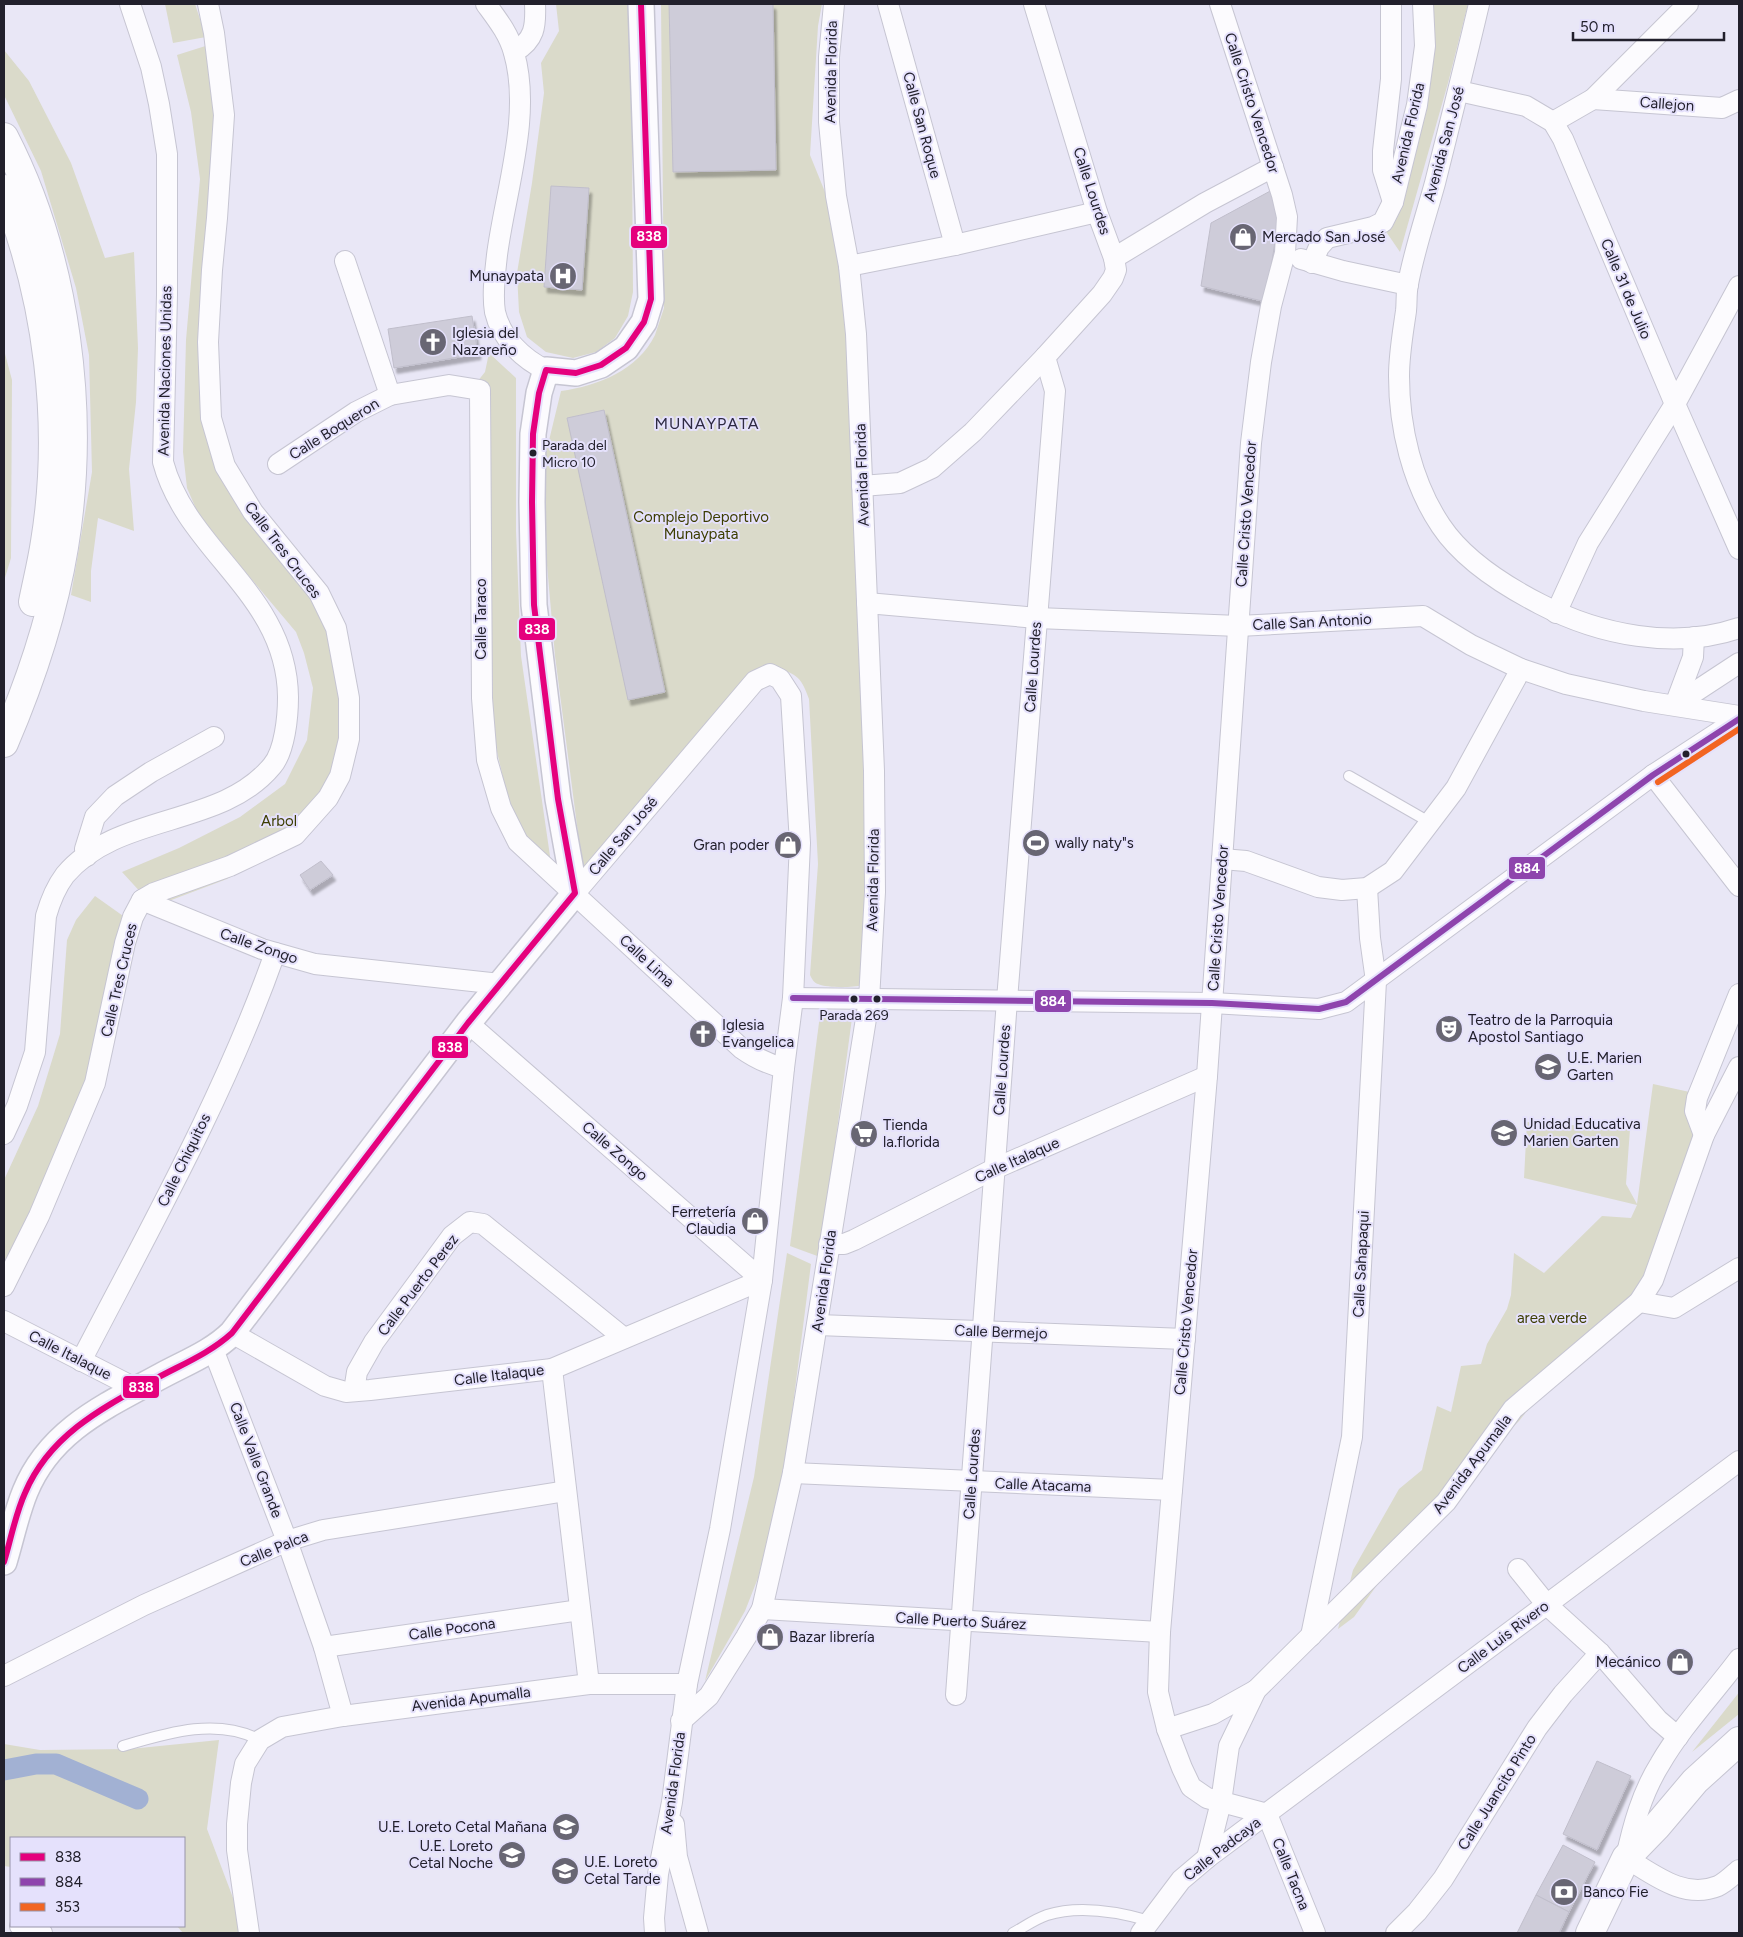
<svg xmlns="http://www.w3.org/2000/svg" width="1743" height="1937" viewBox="0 0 1743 1937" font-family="Figtree,sans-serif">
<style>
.green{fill:#dadaca}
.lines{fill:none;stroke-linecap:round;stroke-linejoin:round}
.canal{stroke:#a2b1d3;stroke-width:21}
.building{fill:#ceccd9;stroke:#c0becb;filter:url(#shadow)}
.service-casing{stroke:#c6c5d2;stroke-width:12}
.minor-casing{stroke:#c6c5d2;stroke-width:22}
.tertiary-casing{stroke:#c6c5d2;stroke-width:28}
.secondary-casing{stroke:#c6c5d2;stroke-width:30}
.motorway-casing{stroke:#c6c5d2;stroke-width:30}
.service{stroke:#fcfbfe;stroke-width:10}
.minor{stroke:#fcfbfe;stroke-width:20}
.tertiary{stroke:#fcfbfe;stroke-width:25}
.secondary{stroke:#fcfbfe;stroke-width:28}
.motorway{stroke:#fcfbfe;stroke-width:28}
.bus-1-casing{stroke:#e5e1fc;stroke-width:10}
.bus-2-casing{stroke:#e5e1fc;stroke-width:10}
.bus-3-casing{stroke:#e5e1fc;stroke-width:10}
.bus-1{stroke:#e5007d;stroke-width:6}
.bus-2{stroke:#8e44ad;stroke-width:6}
.bus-3{stroke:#f26522;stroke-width:6}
.bus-dot{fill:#22202c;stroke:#e5e1fc;stroke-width:2}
.labels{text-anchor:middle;stroke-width:4;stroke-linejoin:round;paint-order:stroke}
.bus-label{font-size:14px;fill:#22202c;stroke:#e5e1fc;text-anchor:start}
.street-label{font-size:15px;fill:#22202c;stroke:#e5e1fc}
.poi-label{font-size:15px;fill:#22202c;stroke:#e5e1fc;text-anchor:start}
.park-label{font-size:15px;fill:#3c3d00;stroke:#e5e1fc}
.neighbourhood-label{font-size:16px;letter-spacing:1px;fill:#2e2a43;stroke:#e5e1fc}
.line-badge{stroke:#e5e1fc;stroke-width:2}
.badge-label{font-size:14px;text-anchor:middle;font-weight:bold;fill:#fff}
</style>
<defs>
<filter id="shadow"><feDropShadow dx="3" dy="5.5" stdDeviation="1" flood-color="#0004"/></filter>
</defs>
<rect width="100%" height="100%" fill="#e9e7f6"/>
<g class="green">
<path d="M165,4H195L206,37L173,43Z"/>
<path d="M556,4H631L633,292L628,316L615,338L596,352L573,358L546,352L527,337L519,312L517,273L532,183L544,93L541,63L559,31Z"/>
<path d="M661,4H822L818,26L810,155L838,224L856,395L867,835L862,985C853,988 827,988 818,984C814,983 812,979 810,975L818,864L809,699C802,679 797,673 777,669L574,880L578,833L555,656L544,531L545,457L561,391C598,386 638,370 655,335C658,326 661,317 664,308Z"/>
<path d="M1414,4H1468L1448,83L1400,252L1387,233L1411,120L1416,18Z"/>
<path d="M215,43L214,341L218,442L339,627L353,757L297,841L227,879L166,902L144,896L122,872L179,848L240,817L285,784L307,740L313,688L304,653L296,632L200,518L187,488L183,452L186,340L200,179L191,112L177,55Z"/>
<path d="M4,50L29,81L71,163L105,258L134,252L138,348L136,402L129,469L134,531L98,518L91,571V602L71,595L92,472L89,355L76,288L41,171L4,95Z"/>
<path d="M4,350L12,380L11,558L4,581Z"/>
<path d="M489,353L516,378V531L521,656L551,863L516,833L494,739L485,402L477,382L485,372Z"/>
<path d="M95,896L133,923L88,1087L4,1286V1180L38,1106L60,1034L67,940L76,920Z"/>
<path d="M820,1015L852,1018L820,1257L790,1246Z"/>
<path d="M1653,1084L1708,1096L1695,1126L1692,1179L1693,1195L1655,1285L1543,1391L1519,1421L1501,1439L1403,1549L1354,1617L1338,1629L1353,1570L1399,1489L1422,1470L1437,1406L1451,1412L1461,1366L1481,1364L1487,1344L1507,1309L1511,1295L1514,1253L1544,1273L1602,1216L1631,1218L1637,1205L1524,1178L1527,1122L1630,1129L1626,1184L1637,1204Z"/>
<path d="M787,1253L811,1264L785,1468L758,1578L745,1611L705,1681L754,1477Z"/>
<path d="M1739,1692V1714L1692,1752L1737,1695Z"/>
<path d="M219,1740L207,1829L241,1919L242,1933H183L177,1926H184V1838H11V1867L4,1866V1744L40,1750L130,1749Z"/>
</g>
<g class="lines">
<path class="canal" d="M4,1770L36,1764H56L138,1799"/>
</g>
<g class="building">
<path d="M669,4H773L776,170L673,172Z"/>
<path d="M551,186L589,188L582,290L544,287Z"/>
<path d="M1274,189L1280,208L1266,302L1201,286L1211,223Z"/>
<path d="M472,316L478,354L394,368L388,329Z"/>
<path d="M604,410L665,692L628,700L567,418Z"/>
<path d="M321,861L333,875L310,890L300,875Z"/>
<path d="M1597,1761L1631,1776L1597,1850L1563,1834Z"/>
<path d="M1563,1845L1595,1862L1569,1912L1536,1895Z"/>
<path d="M1536,1895L1569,1912L1559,1933H1517Z"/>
</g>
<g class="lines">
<g class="service-casing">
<g id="service">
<path d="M1349,776L1431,823"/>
<path d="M123,1746C167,1733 217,1717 260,1740"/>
<path d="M1013,1933C1024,1927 1035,1919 1047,1915C1079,1905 1119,1912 1150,1921"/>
</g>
</g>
<g class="minor-casing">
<g id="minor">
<path d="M486,4C497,19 509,34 514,53C532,116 505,192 497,255C495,274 492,294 495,312C501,338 523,359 546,370"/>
<path d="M888,4L955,245"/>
<path d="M1220,4L1282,195L1287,217L1285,253L1271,306L1261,362L1251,443L1207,1076L1160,1632L1158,1692L1167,1729L1182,1768L1191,1787L1207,1798L1267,1814"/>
<path d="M1391,4V79L1383,151V170L1393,202"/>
<path d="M1479,4C1465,64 1450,123 1435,183C1426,216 1414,251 1408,284C1406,293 1407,302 1406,311C1403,332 1399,354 1399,376C1399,427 1412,483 1441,526C1463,559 1505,586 1540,604C1599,635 1675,650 1739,628"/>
<path d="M514,52C535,40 536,26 535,4"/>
<path d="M1459,91L1526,106L1553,122L1563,139L1675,404L1739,549"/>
<path d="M1593,99L1722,108L1739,100"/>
<path d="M1553,122L1593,99L1688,4"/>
<path d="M1114,258L1205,203L1273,167"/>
<path d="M1301,259L1343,271L1408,285"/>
<path d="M345,261L390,395"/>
<path d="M1312,263L1319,247L1327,238L1373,227L1383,222L1393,202L1417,105L1425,46L1423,4"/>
<path d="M849,266L955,245L1097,212"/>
<path d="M278,464L356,412L390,395L449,385L480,390L482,698L487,760L501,808L518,842L741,1048C755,1058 767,1064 784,1068"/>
<path d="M862,486L900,483L932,468L973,432L1045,357L1102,294L1113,278L1116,270L1114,258L1097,212L1034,4"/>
<path d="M867,603L1037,618L1239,626L1423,616L1471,645L1521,669L1566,684L1644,701L1739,716"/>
<path d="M1556,613L1588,543L1675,404L1739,286"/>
<path d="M1675,705L1739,663"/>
<path d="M1675,705L1693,657L1694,637"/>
<path d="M1653,775L1739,886"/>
<path d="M87,856L85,849L95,817L115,796L151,772L214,737"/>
<path d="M1222,859L1246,861L1318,887L1342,890L1367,888L1393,871L1456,788L1521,669"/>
<path d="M575,893L755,681L770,674L780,679L791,696L800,843L793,998L784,1068L762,1280L720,1529L687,1684L672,1802L658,1874L654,1918L655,1933"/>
<path d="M142,900L262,949L315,964L500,984"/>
<path d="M793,998L1212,1003L1319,1009L1346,1002L1653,775L1739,719"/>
<path d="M4,1134L17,1106L35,1052L46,916C50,902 56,887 65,875C118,812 221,828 272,766C285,751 288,716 288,697C287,594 187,552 163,462L167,295V154L159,104L151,67L130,4"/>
<path d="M1704,1135L1695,1111L1697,1098L1739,994"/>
<path d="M829,1244H844L854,1240L994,1169L1207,1076"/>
<path d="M4,1286L39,1216L95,1083L125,943L133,917L142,900L154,893L230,866L295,835L328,798L340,776L349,739V698L336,628L319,593L253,512L225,466L211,418L208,342L212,270L217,218L224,115L214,33L208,4"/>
<path d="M1639,1302L1674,1308L1739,1268"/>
<path d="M4,1321L137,1389"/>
<path d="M818,1325L1185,1339"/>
<path d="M232,1333L325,1386L346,1392L370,1390L552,1369L762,1280L468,1023"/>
<path d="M213,1349L287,1541L324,1647L343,1716"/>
<path d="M81,1361C150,1228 225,1095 275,953"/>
<path d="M552,1369L589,1684"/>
<path d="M354,1391L357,1372L374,1342L452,1236L470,1222L483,1224L624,1338"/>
<path d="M793,1473L1172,1490"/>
<path d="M1518,1569L1547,1605L1600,1653L1658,1720L1678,1737"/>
<path d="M762,1609L1160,1632"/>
<path d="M1311,1636L1352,1437L1376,981L1370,938L1367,888"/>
<path d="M324,1647L580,1610"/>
<path d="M1739,1659C1713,1694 1682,1726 1660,1764C1642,1793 1633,1825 1626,1858C1653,1874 1684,1900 1718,1886C1725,1883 1733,1875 1739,1870"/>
<path d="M4,1676L144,1605L287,1541L323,1530L566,1491"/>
<path d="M956,1695L1007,1000L1055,391L1045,357"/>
<path d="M681,1721L709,1696L746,1637L762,1609L793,1473L869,1000L875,892L874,771L856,334L849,266L836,196L829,122V57L834,4"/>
<path d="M1167,1729L1213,1714L1256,1690"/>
<path d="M1267,1814L1315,1933"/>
<path d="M674,1824L677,1857L698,1933"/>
<path d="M1207,1858L1221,1802L1229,1746L1256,1690L1446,1502L1513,1409L1639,1302L1653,1280L1704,1135L1739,1067"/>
<path d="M20,1926L42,1933"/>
<path d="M249,1933L237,1850V1824L241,1783L245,1764L260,1740L282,1727L343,1716L589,1684H687"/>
<path d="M1141,1933L1181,1880L1207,1858L1739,1461"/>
<path d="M1396,1933L1417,1912L1443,1879L1537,1728L1563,1694L1600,1653"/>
</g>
</g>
<g class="tertiary-casing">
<path id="tertiary" d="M4,1562C11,1539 16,1514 25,1492C50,1430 106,1406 161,1376C185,1363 213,1352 232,1333L468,1023L575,893L558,799L534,605L532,502L533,434L539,393L546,370L576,373L601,365L626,348L644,322L651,299L641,4"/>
</g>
<g class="secondary-casing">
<path id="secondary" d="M1590,1933L1626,1858L1657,1826L1695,1781L1739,1741"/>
</g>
<g class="motorway-casing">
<g id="motorway">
<path d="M4,137C67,259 86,413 64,547C53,615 31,680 4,743"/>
<path d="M4,189C48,299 64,425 45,542C42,562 37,582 33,602"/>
</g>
</g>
<use href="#service" class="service"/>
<use href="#minor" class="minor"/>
<use href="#tertiary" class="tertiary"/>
<use href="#secondary" class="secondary"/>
<use href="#motorway" class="motorway"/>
<g class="bus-1-casing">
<path id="bus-1" d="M4,1562C11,1539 15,1515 25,1493C50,1434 104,1407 157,1378C183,1364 210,1353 232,1333L468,1023L575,893L558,799L534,605L532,502L533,434L539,393L546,370L576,373L601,365L626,348L644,322L651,299L641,4"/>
</g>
<g class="bus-2-casing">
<path id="bus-2" d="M793,998L1212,1003L1319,1009L1346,1002L1653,775L1739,719"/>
</g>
<g class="bus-3-casing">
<path id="bus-3" d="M1658,782L1739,729"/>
</g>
<use href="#bus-1" class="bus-1"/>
<use href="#bus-2" class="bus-2"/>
<use href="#bus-3" class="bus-3"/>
</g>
<defs>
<g id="shop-disc" transform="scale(1.4375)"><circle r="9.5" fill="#686673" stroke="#e5e1fc"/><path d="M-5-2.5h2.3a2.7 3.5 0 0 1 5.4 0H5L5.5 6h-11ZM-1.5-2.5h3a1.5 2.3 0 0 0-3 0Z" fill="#fff"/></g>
<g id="hospital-disc" transform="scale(1.4375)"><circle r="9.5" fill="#686673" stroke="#e5e1fc"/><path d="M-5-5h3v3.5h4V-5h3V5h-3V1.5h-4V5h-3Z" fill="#fff"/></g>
<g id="church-disc" transform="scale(1.4375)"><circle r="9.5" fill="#686673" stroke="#e5e1fc"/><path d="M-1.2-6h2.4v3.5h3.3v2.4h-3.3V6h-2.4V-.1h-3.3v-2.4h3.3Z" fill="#fff"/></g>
<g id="stadium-disc" transform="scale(1.4375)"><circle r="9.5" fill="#686673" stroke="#e5e1fc"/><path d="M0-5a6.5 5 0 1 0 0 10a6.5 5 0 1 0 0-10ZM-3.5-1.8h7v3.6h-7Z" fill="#fff"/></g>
<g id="theatre-disc" transform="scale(1.4375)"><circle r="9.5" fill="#686673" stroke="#e5e1fc"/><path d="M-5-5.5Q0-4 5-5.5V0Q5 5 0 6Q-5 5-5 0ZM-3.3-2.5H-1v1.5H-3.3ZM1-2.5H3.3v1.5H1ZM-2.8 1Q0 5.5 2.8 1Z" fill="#fff"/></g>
<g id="school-disc" transform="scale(1.4375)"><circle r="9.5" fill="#686673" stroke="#e5e1fc"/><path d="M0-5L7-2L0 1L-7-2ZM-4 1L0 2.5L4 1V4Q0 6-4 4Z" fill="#fff"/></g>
<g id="supermarket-disc" transform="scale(1.4375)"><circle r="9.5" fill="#686673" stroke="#e5e1fc"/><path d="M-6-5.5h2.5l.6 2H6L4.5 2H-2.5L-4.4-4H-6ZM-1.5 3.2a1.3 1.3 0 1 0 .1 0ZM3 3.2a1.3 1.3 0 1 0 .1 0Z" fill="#fff"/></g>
<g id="bank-disc" transform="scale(1.4375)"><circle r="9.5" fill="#686673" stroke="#e5e1fc"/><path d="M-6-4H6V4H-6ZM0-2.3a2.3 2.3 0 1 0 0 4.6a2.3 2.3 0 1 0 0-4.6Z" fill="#fff"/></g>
</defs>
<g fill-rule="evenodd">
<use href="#shop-disc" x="1243" y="237"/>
<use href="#hospital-disc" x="563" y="276"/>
<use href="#church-disc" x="433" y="342"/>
<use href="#stadium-disc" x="1036" y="843"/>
<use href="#shop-disc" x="788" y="845"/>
<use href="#theatre-disc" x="1449" y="1029"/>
<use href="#church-disc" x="703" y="1034"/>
<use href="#school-disc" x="1548" y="1067"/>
<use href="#school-disc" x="1504" y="1133"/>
<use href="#supermarket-disc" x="864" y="1134"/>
<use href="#shop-disc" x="755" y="1221"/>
<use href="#shop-disc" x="770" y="1637"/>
<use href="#shop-disc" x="1680" y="1662"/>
<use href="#school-disc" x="566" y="1827"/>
<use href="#school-disc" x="512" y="1855"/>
<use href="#school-disc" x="565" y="1871"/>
<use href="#bank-disc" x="1564" y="1892"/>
</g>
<g class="bus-dot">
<circle cx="533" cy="453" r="4.5"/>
<circle cx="1686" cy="754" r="4.5"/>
<circle cx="854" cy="999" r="4.5"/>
<circle cx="877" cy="999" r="4.5"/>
</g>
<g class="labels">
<g class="bus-label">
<text x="542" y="450">Parada del<tspan x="542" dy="17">Micro 10</tspan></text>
<text x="854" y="1020" text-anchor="middle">Parada 269</text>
</g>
<g class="street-label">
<text transform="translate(831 72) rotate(-89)" y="5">Avenida Florida</text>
<text transform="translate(1252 103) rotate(72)" y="5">Calle Cristo Vencedor</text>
<text transform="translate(1667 104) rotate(4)" y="5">Callejon</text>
<text transform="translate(922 125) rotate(75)" y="5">Calle San Roque</text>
<text transform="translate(1408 133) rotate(-77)" y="5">Avenida Florida</text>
<text transform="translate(1444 144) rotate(-75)" y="5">Avenida San José</text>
<text transform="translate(1092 191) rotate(72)" y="5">Calle Lourdes</text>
<text transform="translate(1626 289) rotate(67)" y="5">Calle 31 de Julio</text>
<text transform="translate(165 371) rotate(-89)" y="5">Avenida Naciones Unidas</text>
<text transform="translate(334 429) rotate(-32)" y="5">Calle Boqueron</text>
<text transform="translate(862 475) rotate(-92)" y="5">Avenida Florida</text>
<text transform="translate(1246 514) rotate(-86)" y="5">Calle Cristo Vencedor</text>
<text transform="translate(283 550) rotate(53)" y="5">Calle Tres Cruces</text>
<text transform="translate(481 619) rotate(-90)" y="5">Calle Taraco</text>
<text transform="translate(1312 622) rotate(-3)" y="5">Calle San Antonio</text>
<text transform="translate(1033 667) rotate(-86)" y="5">Calle Lourdes</text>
<text transform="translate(623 836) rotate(-50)" y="5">Calle San José</text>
<text transform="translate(873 880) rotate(-89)" y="5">Avenida Florida</text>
<text transform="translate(1218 918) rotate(-86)" y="5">Calle Cristo Vencedor</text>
<text transform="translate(259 946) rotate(19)" y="5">Calle Zongo</text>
<text transform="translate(647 961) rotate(43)" y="5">Calle Lima</text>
<text transform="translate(119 980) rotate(-77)" y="5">Calle Tres Cruces</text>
<text transform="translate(1002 1070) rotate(-86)" y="5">Calle Lourdes</text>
<text transform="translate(615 1151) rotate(41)" y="5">Calle Zongo</text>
<text transform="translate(184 1160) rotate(-64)" y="5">Calle Chiquitos</text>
<text transform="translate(1017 1160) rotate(-24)" y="5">Calle Italaque</text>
<text transform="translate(1361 1264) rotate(-87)" y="5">Calle Sahapaqui</text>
<text transform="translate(824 1281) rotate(-82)" y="5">Avenida Florida</text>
<text transform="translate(418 1285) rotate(-53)" y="5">Calle Puerto Perez</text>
<text transform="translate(1186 1322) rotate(-85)" y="5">Calle Cristo Vencedor</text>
<text transform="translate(1001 1332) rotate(2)" y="5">Calle Bermejo</text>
<text transform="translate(70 1355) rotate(27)" y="5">Calle Italaque</text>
<text transform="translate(499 1375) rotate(-7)" y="5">Calle Italaque</text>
<text transform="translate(256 1460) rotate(69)" y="5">Calle Valle Grande</text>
<text transform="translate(1472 1464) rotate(-53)" y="5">Avenida Apumalla</text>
<text transform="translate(972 1474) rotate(-86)" y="5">Calle Lourdes</text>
<text transform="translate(1043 1485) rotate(2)" y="5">Calle Atacama</text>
<text transform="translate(274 1549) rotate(-22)" y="5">Calle Palca</text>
<text transform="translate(961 1621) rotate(3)" y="5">Calle Puerto Suárez</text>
<text transform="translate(452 1629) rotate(-8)" y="5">Calle Pocona</text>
<text transform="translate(1503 1637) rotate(-37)" y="5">Calle Luis Rivero</text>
<text transform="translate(471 1699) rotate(-7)" y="5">Avenida Apumalla</text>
<text transform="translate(673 1783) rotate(-82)" y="5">Avenida Florida</text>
<text transform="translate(1497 1792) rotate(-58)" y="5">Calle Juancito Pinto</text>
<text transform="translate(1222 1849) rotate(-38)" y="5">Calle Padcaya</text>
<text transform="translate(1291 1874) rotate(68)" y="5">Calle Tacna</text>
</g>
<g class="poi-label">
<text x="1262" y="242">Mercado San José</text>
<text x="544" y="281" text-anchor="end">Munaypata</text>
<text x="452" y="338">Iglesia del<tspan x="452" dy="17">Nazareño</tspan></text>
<text x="1055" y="848">wally naty"s</text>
<text x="769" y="850" text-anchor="end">Gran poder</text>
<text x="1468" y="1025">Teatro de la Parroquia<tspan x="1468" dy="17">Apostol Santiago</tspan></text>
<text x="722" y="1030">Iglesia<tspan x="722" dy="17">Evangelica</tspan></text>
<text x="1567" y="1063">U.E. Marien<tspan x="1567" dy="17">Garten</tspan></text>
<text x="1523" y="1129">Unidad Educativa<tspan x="1523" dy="17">Marien Garten</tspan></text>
<text x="883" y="1130">Tienda<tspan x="883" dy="17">la.florida</tspan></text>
<text x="736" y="1217" text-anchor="end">Ferretería<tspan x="736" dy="17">Claudia</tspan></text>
<text x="789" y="1642">Bazar librería</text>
<text x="1661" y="1667" text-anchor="end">Mecánico</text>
<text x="547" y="1832" text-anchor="end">U.E. Loreto Cetal Mañana</text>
<text x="493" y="1851" text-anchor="end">U.E. Loreto<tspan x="493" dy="17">Cetal Noche</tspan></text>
<text x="584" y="1867">U.E. Loreto<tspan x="584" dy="17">Cetal Tarde</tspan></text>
<text x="1583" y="1897">Banco Fie</text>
</g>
<g class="park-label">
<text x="701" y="522">Complejo Deportivo<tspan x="701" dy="17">Munaypata</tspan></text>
<text x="279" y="826">Arbol</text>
<text x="1552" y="1323">area verde</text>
</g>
<g class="neighbourhood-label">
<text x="707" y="429">MUNAYPATA</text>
</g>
</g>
<g class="line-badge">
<rect x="630" y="225" width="38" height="24" rx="5" fill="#e5007d"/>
<rect x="518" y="617" width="38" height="24" rx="5" fill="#e5007d"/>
<rect x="1508" y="856" width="38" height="24" rx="5" fill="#8e44ad"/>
<rect x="1034" y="989" width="38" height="24" rx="5" fill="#8e44ad"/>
<rect x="431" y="1035" width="38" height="24" rx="5" fill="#e5007d"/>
<rect x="122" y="1375" width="38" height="24" rx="5" fill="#e5007d"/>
</g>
<g class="badge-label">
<text x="649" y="241">838</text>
<text x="537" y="634">838</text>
<text x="1527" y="873">884</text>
<text x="1053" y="1006">884</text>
<text x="450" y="1052">838</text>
<text x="141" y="1392">838</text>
</g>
<rect width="1743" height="1937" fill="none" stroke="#22202c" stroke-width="10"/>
<rect x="10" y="1837" width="175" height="90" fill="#e5e1fc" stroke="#9794a9"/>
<rect x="20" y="1853" width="25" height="8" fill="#e5007d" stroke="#9794a9"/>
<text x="55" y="1862" font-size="15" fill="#22202c">838</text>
<rect x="20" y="1878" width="25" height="8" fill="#8e44ad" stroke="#9794a9"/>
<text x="55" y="1887" font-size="15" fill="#22202c">884</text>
<rect x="20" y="1903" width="25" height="8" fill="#f26522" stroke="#9794a9"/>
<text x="55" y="1912" font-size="15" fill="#22202c">353</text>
<path d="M1573 32v8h151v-8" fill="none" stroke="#22202c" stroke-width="2.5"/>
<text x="1580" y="32" font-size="15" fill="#22202c" stroke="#e5e1fc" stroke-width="4" paint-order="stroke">50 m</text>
</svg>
